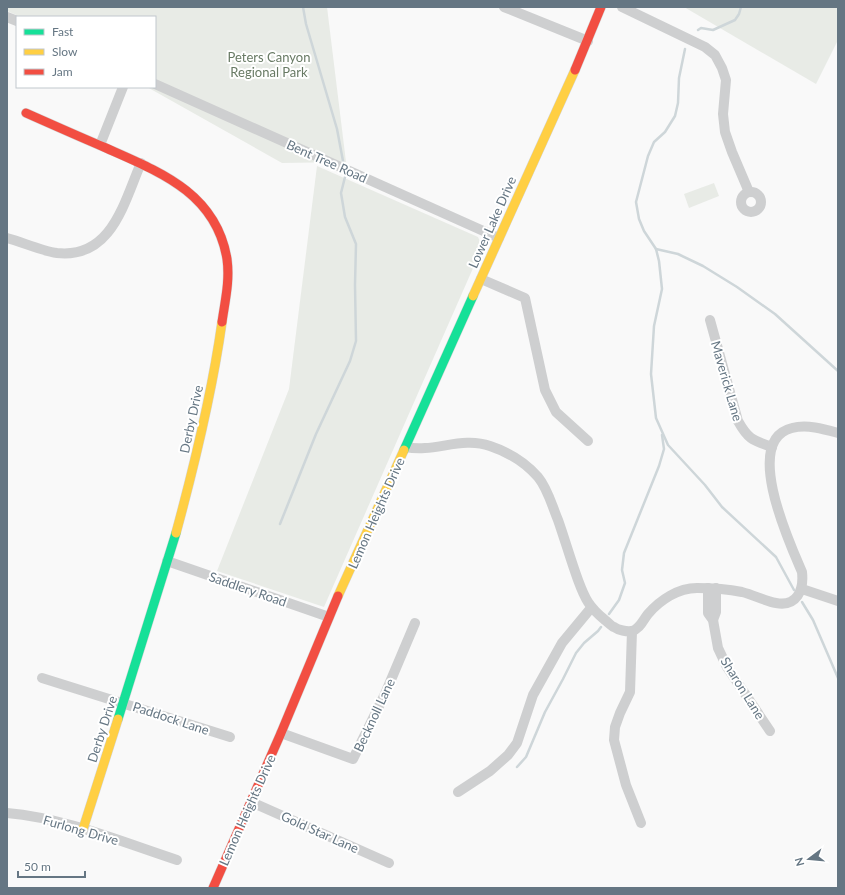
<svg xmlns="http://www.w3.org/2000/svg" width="845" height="895" viewBox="0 0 845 895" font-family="Lato,sans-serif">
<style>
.green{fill:#e8ebe6}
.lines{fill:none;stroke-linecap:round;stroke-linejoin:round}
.stream{stroke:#ced6d9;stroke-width:2.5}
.fast-casing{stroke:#d5d6d7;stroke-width:10}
.slow-casing{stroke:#d5d6d7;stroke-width:10}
.jam-casing{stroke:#d5d6d7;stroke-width:10}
.street{stroke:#cecfd0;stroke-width:10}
.fast{stroke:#16e098;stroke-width:9}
.slow{stroke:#ffcf43;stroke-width:9}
.jam{stroke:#f24e42;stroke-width:9}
.labels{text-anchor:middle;stroke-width:4;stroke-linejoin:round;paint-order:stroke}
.park-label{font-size:13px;fill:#687a64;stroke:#fff}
.street-label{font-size:13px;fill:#657683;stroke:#fff}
</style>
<rect width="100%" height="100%" fill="#f9f9f9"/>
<g class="green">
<path d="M7,7H327L346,162L282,163L147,87H155V17H21L7,11Z"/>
<path d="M684,7H838V40L816,84Z"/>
<path d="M317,166L478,237L481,244V250L324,607L217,571L289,389Z"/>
<path d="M714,183L719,196L689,208L684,194Z"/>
</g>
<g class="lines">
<g class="stream">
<path d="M303,7L306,24L337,129L343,161"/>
<path d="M698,30L701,28L713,30L735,20L739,14L741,7"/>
<path d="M685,49L679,78L678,103L675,116L665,132L654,142L648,156L636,202L639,219L644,231L656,249L659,261L662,289L654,326L651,374L656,418L668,445L705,485L722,507L776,557L794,590"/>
<path d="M656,249L678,254L703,266L737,287L775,314L838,371"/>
<path d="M280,524L316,434L350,361L356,341L355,285L356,244L345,217L341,193L345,177"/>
<path d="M802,602L813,620L838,678"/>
<path d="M609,614L619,600L625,583L622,570L624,553L659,466L664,449L662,435"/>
<path d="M517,767L526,757L545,712L563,679L576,653L584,643L598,631L601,627"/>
</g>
<g class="fast-casing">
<g id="fast">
<path d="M404,450L473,296"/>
<path d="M118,719L176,533"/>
</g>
</g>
<g class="slow-casing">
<g id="slow">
<path d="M473,296L575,70"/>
<path d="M176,533C195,463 212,394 222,322"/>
<path d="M338,596L404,450"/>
<path d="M83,829L118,719"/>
</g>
</g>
<g class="jam-casing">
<g id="jam">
<path d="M575,70L601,7"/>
<path d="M26,113C53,125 80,137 106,148C160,172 216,193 227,259C230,281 225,301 222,322"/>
<path d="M213,888L281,733L338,596"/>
</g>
</g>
<g class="street">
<path d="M504,7L588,41"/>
<path d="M622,7L705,47L715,55L722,68L726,80L723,114L725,132L732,152L749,192"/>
<path d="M7,17L17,21"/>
<path d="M155,84L499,238"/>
<path d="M100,145L123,87"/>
<circle cx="751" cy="202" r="10"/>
<path d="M7,238C22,242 42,251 57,253C112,259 124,202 141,163"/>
<path d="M481,279L525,298L545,390L556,412L588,441"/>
<path d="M710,320L738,421C748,439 752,440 772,447"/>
<path d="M406,447C433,453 462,436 490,446C508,452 525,462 538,477C548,489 552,506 558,520C565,540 571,561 578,580C585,599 589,607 605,620C608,622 611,626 614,627C618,630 627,632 632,631C640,629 643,620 648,614C660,600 678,588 697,588C712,588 727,589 742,592C754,595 765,601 776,603C797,607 804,590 802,572C790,544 742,440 792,428C807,424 824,429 838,433"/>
<path d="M167,561L329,617"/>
<path d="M708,588V613L713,620L718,648L727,667L770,731"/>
<path d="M802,589L838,601"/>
<path d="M713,620L716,612V588"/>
<path d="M632,631L630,692L620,713L615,727L614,740L626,785L641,823"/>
<path d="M42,678L230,737"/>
<path d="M281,733L353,759L385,694L415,623"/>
<path d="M458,792L490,771L508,755L517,743L533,695L562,643L591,608"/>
<path d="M251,802L389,863"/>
<path d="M7,813C65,818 122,842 177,860"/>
</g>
<use href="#fast" class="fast"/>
<use href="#slow" class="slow"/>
<use href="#jam" class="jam"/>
</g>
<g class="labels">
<g class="park-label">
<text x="269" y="62">Peters Canyon<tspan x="269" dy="15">Regional Park</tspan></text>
</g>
<g class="street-label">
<text transform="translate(327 161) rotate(24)" y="5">Bent Tree Road</text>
<text transform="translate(492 222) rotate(-66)" y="5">Lower Lake Drive</text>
<text transform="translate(727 381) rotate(74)" y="5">Maverick Lane</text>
<text transform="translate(191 419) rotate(-78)" y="5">Derby Drive</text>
<text transform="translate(376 513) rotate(-66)" y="5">Lemon Heights Drive</text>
<text transform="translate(248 589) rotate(19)" y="5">Saddlery Road</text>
<text transform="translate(743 688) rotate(58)" y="5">Sharon Lane</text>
<text transform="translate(374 715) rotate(-65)" y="5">Becknoll Lane</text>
<text transform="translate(171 718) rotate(18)" y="5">Paddock Lane</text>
<text transform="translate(102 729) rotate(-72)" y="5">Derby Drive</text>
<text transform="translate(247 810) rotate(-66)" y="5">Lemon Heights Drive</text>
<text transform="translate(81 830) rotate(16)" y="5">Furlong Drive</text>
<text transform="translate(320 832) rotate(24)" y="5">Gold Star Lane</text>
</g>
</g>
<rect width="845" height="895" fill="none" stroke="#657683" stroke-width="16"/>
<rect x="16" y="16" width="140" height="72" fill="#ffffff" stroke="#c1c8cd"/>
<rect x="24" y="29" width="20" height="6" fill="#16e098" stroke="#c1c8cd"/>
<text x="52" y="36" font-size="12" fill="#657683">Fast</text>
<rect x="24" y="49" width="20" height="6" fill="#ffcf43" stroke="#c1c8cd"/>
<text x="52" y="56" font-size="12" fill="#657683">Slow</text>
<rect x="24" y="69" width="20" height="6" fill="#f24e42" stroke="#c1c8cd"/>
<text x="52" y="76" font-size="12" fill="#657683">Jam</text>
<g transform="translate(809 859) rotate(254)" stroke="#ffffff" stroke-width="3" paint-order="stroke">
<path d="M0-3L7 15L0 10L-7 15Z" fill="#657683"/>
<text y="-6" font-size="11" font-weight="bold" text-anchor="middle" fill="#657683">N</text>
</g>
<path d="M18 871v6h67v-6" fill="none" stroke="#657683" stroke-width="2"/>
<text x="24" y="871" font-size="12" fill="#657683" stroke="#ffffff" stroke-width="3" paint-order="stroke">50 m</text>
</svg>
